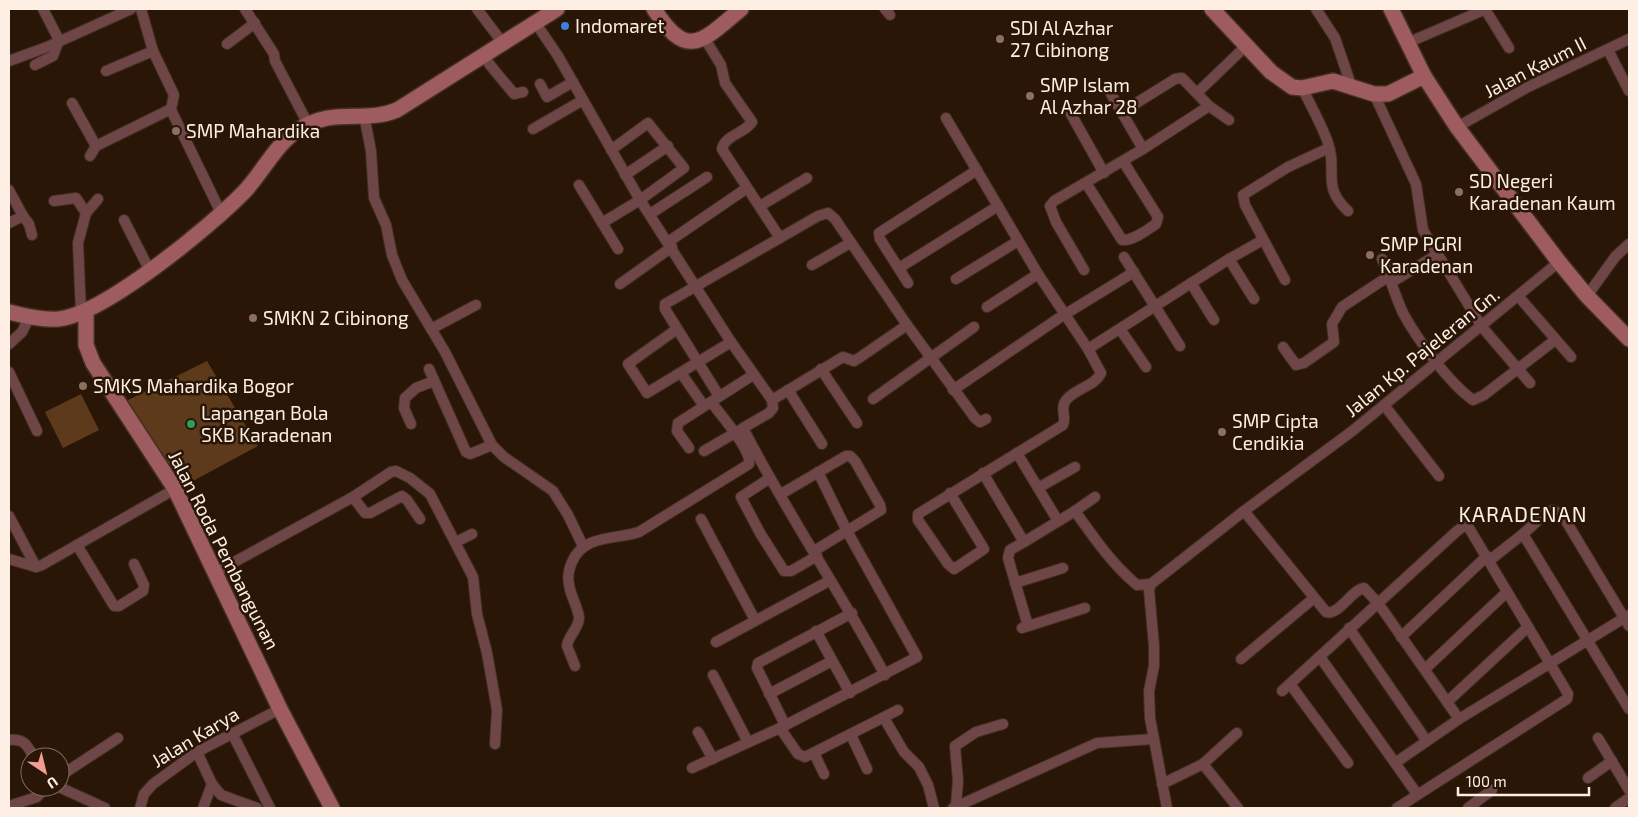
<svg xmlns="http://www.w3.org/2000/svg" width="1638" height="817" viewBox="0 0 1638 817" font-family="'Exo 2',sans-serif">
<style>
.green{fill:#5d3a1b}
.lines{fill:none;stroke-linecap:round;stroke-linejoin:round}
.street-casing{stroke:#433021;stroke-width:12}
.secondary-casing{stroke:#433021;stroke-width:18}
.street{stroke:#6f4648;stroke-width:10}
.secondary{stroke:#9e5c60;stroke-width:15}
.shop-dot{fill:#3f7fe0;stroke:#2a1606;stroke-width:2}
.education-dot{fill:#8d6e63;stroke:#2a1606;stroke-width:2}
.leisure-dot{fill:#2e9e5b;stroke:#2a1606;stroke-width:2}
.labels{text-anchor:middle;stroke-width:5;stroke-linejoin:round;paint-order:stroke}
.poi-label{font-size:19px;fill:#fdefe4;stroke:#2a1606;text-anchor:start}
.street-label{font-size:19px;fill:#fdefe4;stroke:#2a1606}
.quarter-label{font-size:21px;letter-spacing:1px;fill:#fdefe4;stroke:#2a1606}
</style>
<rect width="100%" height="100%" fill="#2a1606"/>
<g class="green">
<path d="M207,361L258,446L178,489L124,402Z"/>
<path d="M81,394L99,430L63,448L45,412Z"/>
</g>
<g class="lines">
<g class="street-casing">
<g id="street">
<path d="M141,9L153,51L174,95L171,109L173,114L221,213"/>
<path d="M245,9L274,54L275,61L308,124"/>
<path d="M477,9L502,42"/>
<path d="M885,9L890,15"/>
<path d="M1316,9L1335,38L1351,85"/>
<path d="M1485,9L1509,48"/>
<path d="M535,22L558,56L640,200L731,342L772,400L773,408L769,413L743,428C786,512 840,591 885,675"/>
<path d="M705,39L721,65L725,83L752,122C745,133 724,136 722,149L780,238"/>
<path d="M1407,43L1486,9"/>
<path d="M227,44L255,23"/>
<path d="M1608,50L1629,91"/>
<path d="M483,55C492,69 503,80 514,94L523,92"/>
<path d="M9,61L47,47L131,9"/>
<path d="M35,65L53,56L59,40L43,9"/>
<path d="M106,71L153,51"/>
<path d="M540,84L547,97L573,82"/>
<path d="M1302,88C1311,105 1320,122 1327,140C1339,171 1320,185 1348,211"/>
<path d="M1110,92L1143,149"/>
<path d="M1198,92L1247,45"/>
<path d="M1374,94L1416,184L1423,230L1482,327L1530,383"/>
<path d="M72,103L96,146L90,156"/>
<path d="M1122,112L1175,79L1182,78L1209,106L1229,120"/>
<path d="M1071,114L1104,173"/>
<path d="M364,115L371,151L374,198L386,225L392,255L402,280L445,352L492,445L504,457L553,491L568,515L583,546"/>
<path d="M946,118L1038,274L1088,349"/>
<path d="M1457,127L1528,87L1629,39"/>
<path d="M533,129L583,100"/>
<path d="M96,146L171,109"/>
<path d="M625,175L668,146"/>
<path d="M1086,183L1122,240C1133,241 1147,230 1156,224L1158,217L1123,161"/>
<path d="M579,185L618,249"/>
<path d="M9,190L23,216"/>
<path d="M54,201L76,198L86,213"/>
<path d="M760,206L807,178"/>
<path d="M650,214L707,177"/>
<path d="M124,220L149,269"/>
<path d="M9,223L23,216L29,224L32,235"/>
<path d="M602,223L640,200L684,168L648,123L611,150"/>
<path d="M668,242L747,188"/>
<path d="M1124,257L1180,346"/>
<path d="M1229,259L1254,299"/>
<path d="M1382,259C1390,277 1395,296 1403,313C1417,339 1449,383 1473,400L1484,395L1555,340"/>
<path d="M812,265L850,243"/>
<path d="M899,268L998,206"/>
<path d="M1084,270L1056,222L1050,206L1054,201L1143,149L1209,106"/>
<path d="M956,279L1018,241"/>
<path d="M1285,280L1245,205L1243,195L1288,167L1329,148"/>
<path d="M1392,282L1438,254"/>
<path d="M908,283L880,239L879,233L977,170"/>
<path d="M1191,283L1214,320"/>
<path d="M620,284L672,247"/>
<path d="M1587,296L1615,257L1629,244"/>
<path d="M1519,297L1571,357"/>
<path d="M987,307L1038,274"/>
<path d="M81,313L78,243L86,213L98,199"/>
<path d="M431,329L476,305"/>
<path d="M677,329L628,364L647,393L731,342"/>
<path d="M1120,329L1146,367"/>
<path d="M9,344L22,332L30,316"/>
<path d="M1283,347L1296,365L1304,363L1334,342L1332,324L1342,307L1389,276"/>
<path d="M429,369L466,452L470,454L492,445"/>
<path d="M821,369L857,423"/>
<path d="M9,372L37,431"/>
<path d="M681,373L704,406"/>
<path d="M788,390L822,444"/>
<path d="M953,390L1059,318L1134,272"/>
<path d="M719,396L665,309V304L818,216L828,213L835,219L907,325L975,418L980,422L986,419"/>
<path d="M873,399L974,327"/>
<path d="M772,400L838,360L843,357L854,361L859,358L907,325"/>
<path d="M1384,405L1439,476"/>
<path d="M411,424L404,408L405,398L416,388L434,381"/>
<path d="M689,448L677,431L678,423L753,375"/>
<path d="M704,451L740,430"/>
<path d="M1017,453L1058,521"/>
<path d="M983,473L1024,542L1075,511L1095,497"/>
<path d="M770,478L741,497L760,533L784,571H791L817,556"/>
<path d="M1038,488L1075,467"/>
<path d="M950,493L984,549L954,569L948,564L918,520V514L1063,425C1067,416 1059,408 1067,399C1077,388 1095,386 1101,373L1088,349L1229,259L1263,240"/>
<path d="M781,494L846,456H850L855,461L880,505L881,510L814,551"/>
<path d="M353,497L365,513H370L402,496L407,500L420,519"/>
<path d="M1075,511C1094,538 1112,564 1137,585L1151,584"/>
<path d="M1244,511L1326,612C1339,616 1351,590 1364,588L1378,603L1459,719"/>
<path d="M9,516L36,567"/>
<path d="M701,519L755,620"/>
<path d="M1523,534L1544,515L1553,510L1563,516L1629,626"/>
<path d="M456,542L472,534"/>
<path d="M1024,542L1010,550L1008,558L1028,626"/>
<path d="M77,545L114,606H119L143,591L144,585L134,564"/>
<path d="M9,559L36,567L42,565L175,489"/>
<path d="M1490,560L1523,534L1629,709"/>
<path d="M216,572L353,497L391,472L396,471L410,478L430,494L473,577L477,614L487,653L497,710L495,744"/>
<path d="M1015,583L1063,568"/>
<path d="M1022,628L1085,608"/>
<path d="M1349,628L1426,740"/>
<path d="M816,631L850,693"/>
<path d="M1401,637L1487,556"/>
<path d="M716,642L829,581"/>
<path d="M1320,657L1417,794"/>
<path d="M1241,659L1314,598"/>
<path d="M575,666L567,646C568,636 579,628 579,618C578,606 570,596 569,584C567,576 569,569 572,562C584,534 615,540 639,532L749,464C752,450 720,414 711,402"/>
<path d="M1425,669L1507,592"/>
<path d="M713,675L748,742"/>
<path d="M1290,684L1348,763"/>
<path d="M1282,691L1457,531L1464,526L1469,528L1564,687L1568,694L1567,699L1397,808"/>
<path d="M769,694L832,661"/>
<path d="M1447,702L1528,627"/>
<path d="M884,718L904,752L919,767L928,785L934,808"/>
<path d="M785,725L757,668L758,663L852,613"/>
<path d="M780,728L798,754L805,757L898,710"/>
<path d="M698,732L713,759"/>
<path d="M232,733L270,808"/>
<path d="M851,735L867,769"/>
<path d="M1598,738L1629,790"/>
<path d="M9,740C24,738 27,745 34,757"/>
<path d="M197,752L212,784L221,795L257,808"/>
<path d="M814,753L824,774"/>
<path d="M1395,763L1459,719L1629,615"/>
<path d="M1203,764L1238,808"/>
<path d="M692,768L780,728L917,657L847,531L818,472"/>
<path d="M60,776L118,738"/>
<path d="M1588,778L1612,761"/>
<path d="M1162,784L1203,764L1237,733"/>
<path d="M59,787L105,808"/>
<path d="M956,805L958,781L955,746L976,732L1003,724"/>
<path d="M9,806L37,797L46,787"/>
<path d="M140,808L144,794L153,784L197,752L280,709"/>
<path d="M203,808L212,784"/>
<path d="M953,808L1097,743L1153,739"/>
<path d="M1167,808L1150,718L1149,691L1154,666V646L1149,590L1151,584L1244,511L1351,432L1559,262"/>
<path d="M1468,808L1492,790"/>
<path d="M1615,808L1629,798"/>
</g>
</g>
<g class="secondary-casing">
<g id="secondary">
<path d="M654,9C688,62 702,41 741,9"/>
<path d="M1212,9L1271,72L1292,87L1302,88L1333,81L1374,94H1388L1424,76"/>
<path d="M1391,9L1424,76L1457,127L1559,262L1587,296L1629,339"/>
<path d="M86,311V345L93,363L175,489L280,709L332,808"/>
<path d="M9,312C24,316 42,320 58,319C103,315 211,226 244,192C263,172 275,145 298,130C334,106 363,124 397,110L557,9"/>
</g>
</g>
<use href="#street" class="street"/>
<use href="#secondary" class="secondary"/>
</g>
<circle class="shop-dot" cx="565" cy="26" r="5"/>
<g class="education-dot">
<circle cx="1000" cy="39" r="5"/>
<circle cx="1030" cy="96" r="5"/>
<circle cx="176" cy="131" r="5"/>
<circle cx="1459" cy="192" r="5"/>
<circle cx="1370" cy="255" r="5"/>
<circle cx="253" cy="318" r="5"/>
<circle cx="83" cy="386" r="5"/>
<circle cx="1222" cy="432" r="5"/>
</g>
<circle class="leisure-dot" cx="191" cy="424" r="5"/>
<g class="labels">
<g class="poi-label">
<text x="575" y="33">Indomaret</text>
<text x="1010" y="35">SDI Al Azhar<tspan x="1010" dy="22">27 Cibinong</tspan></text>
<text x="1040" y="92">SMP Islam<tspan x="1040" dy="22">Al Azhar 28</tspan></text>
<text x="186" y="138">SMP Mahardika</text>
<text x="1469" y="188">SD Negeri<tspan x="1469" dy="22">Karadenan Kaum</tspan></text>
<text x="1380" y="251">SMP PGRI<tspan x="1380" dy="22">Karadenan</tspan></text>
<text x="263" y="325">SMKN 2 Cibinong</text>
<text x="93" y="393">SMKS Mahardika Bogor</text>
<text x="201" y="420">Lapangan Bola<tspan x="201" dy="22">SKB Karadenan</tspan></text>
<text x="1232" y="428">SMP Cipta<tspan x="1232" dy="22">Cendikia</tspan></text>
</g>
<g class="street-label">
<text transform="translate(1535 67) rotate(-27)" y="7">Jalan Kaum II</text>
<text transform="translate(1422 352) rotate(-39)" y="7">Jalan Kp. Pajeleran Gn.</text>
<text transform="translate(224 550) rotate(63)" y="7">Jalan Roda Pembangunan</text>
<text transform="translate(195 737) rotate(-31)" y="7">Jalan Karya</text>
</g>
<g class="quarter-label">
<text x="1523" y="522">KARADENAN</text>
</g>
</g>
<rect width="1638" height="817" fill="none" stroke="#fdefe4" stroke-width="20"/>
<g transform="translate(45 772) rotate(145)"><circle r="24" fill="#2a1606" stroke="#7e6d5f"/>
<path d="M0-4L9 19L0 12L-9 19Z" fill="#f59c92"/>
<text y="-8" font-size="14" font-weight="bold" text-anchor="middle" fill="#fdefe4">U</text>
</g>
<path d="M1458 787v8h131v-8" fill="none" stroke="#fdefe4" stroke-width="2.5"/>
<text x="1466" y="787" font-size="15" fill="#fdefe4" stroke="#2a1606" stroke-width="4" paint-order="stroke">100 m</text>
</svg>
